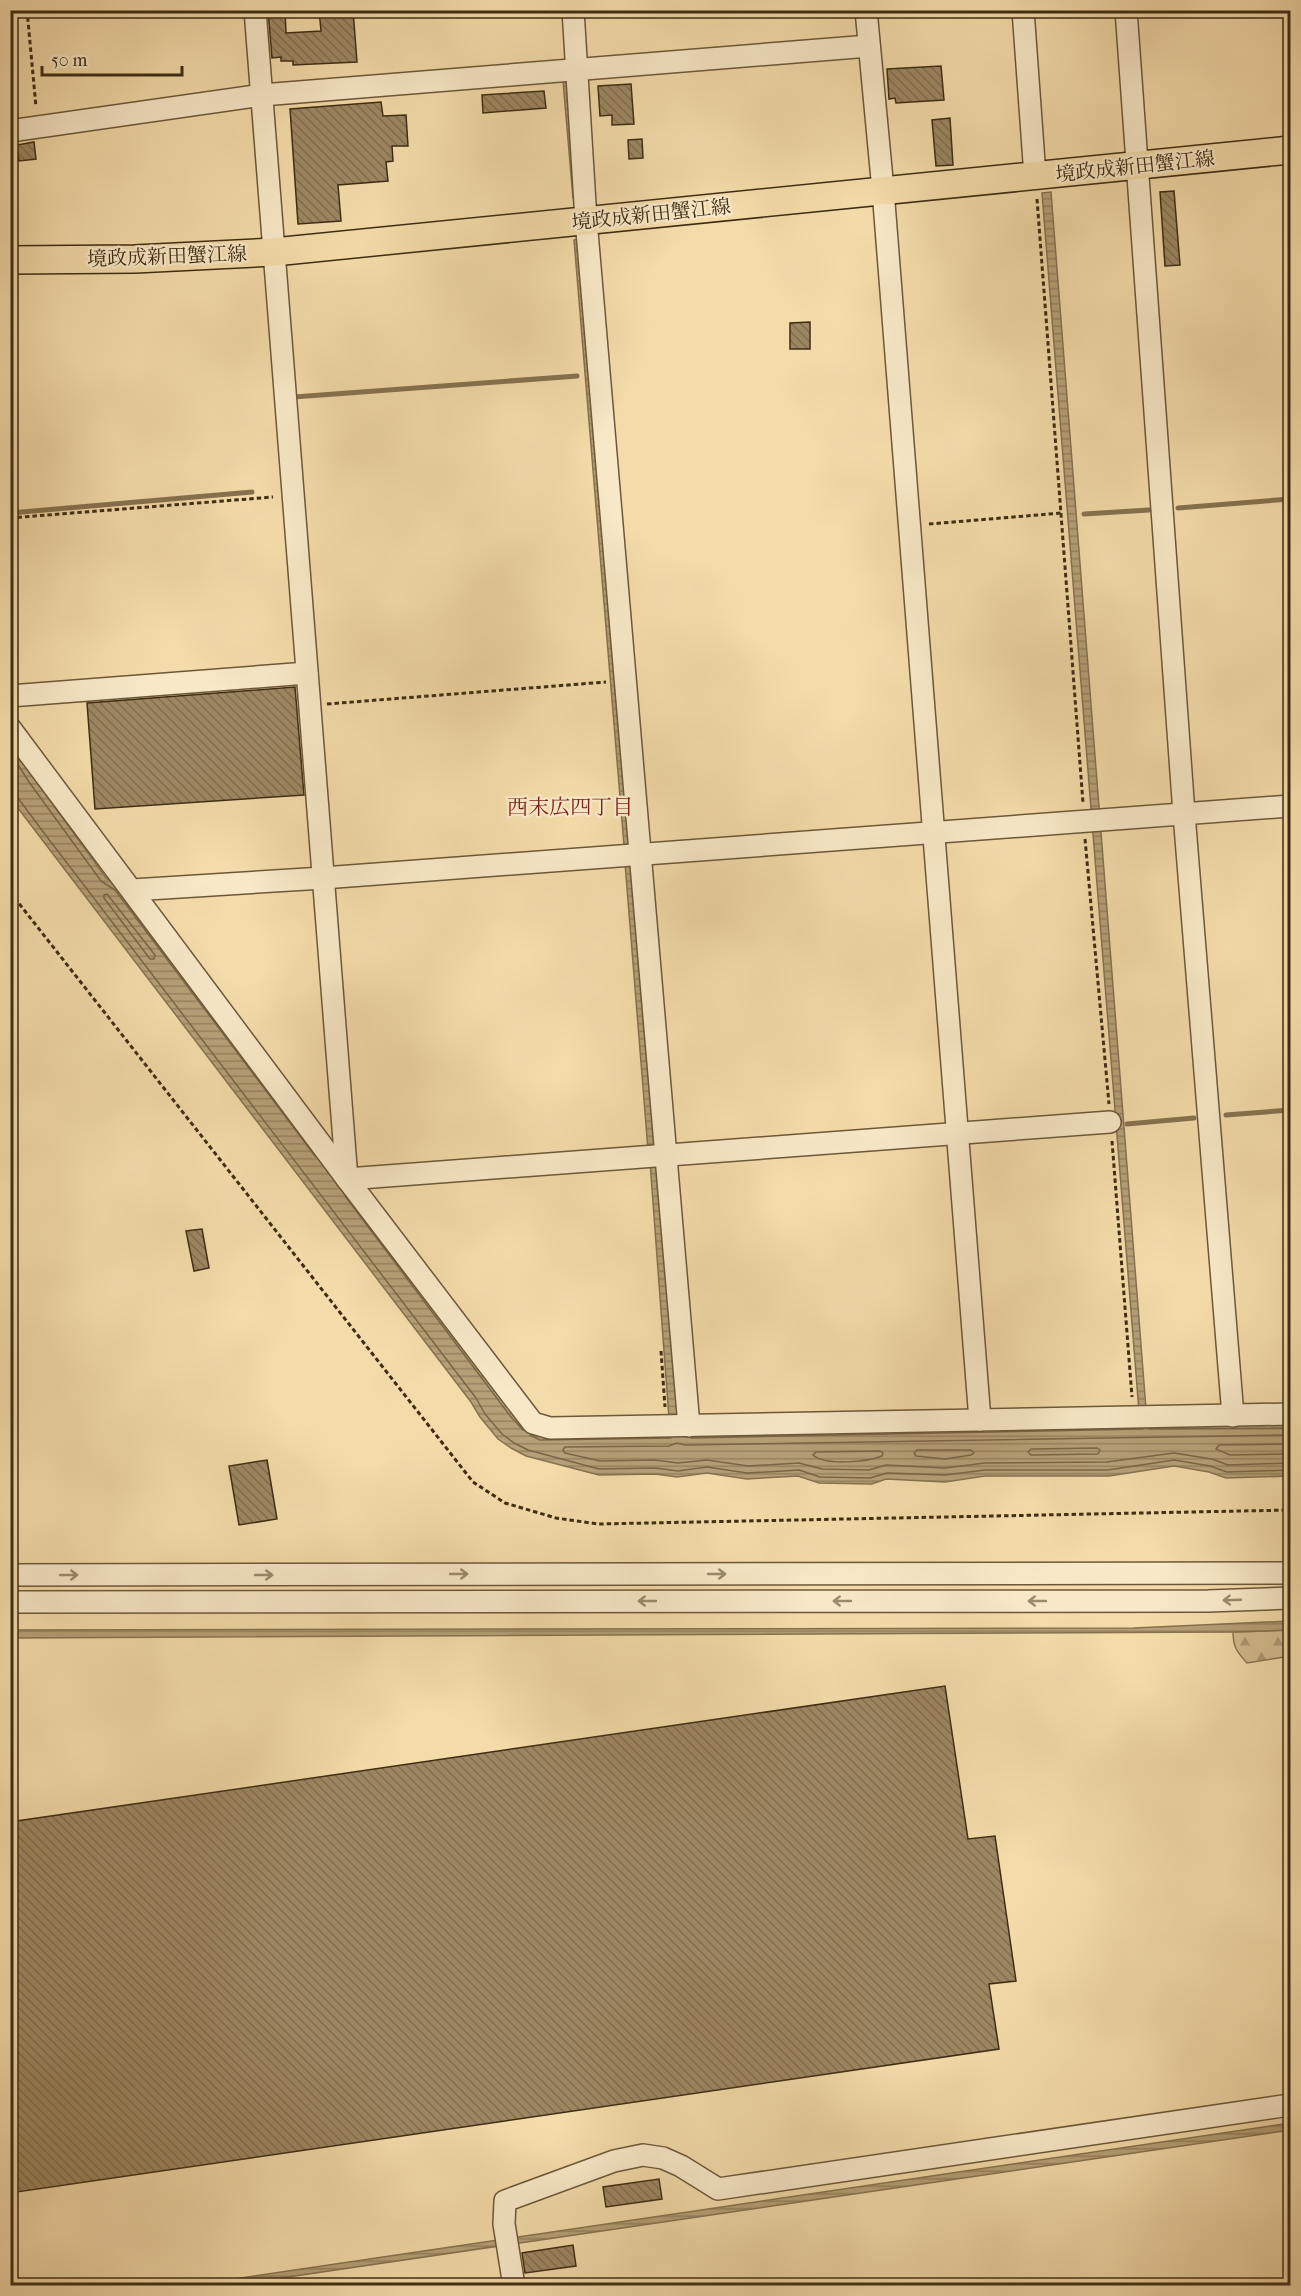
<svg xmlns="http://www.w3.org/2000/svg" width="1301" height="2296" viewBox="0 0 1301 2296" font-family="'IM FELL French Canon','Noto Serif JP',serif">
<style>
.forest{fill:url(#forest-firs);stroke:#8a7552;stroke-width:1.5}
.water{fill:url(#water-rules);stroke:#86724f;stroke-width:1.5}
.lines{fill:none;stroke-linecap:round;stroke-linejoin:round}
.shore{stroke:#7a6645;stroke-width:1.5}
.stream{stroke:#86724f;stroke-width:5}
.building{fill:url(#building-back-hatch);stroke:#3e2d13;stroke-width:1.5}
.minor-casing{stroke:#6c5839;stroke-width:24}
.major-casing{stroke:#3e2d13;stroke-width:30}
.path{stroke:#3e2d13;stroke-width:3;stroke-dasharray:4.5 3;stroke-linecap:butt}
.minor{stroke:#f8e8c8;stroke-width:21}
.major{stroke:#f4dbaa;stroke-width:27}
.oneway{stroke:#9b8a6e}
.labels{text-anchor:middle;stroke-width:4.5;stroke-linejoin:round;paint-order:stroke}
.street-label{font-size:20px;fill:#3e2d13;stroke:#f8e8c8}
.neighbourhood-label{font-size:21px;fill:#7a1f14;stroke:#f8e8c8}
</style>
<defs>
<pattern id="forest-firs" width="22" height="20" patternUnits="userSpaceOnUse" patternTransform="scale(1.5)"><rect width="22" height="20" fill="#d5bd90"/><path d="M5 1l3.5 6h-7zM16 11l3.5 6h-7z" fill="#ae9a74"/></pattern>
<pattern id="water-rules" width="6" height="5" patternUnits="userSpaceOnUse" patternTransform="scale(1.5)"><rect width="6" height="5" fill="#b6a077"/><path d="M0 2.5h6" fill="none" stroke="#958360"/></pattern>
<pattern id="building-back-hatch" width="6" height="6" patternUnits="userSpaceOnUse" patternTransform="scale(1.5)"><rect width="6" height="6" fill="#9d8762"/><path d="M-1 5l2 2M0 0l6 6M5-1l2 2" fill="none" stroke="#816f50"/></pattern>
</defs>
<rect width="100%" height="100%" fill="#f4dbaa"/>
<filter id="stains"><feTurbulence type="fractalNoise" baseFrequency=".00333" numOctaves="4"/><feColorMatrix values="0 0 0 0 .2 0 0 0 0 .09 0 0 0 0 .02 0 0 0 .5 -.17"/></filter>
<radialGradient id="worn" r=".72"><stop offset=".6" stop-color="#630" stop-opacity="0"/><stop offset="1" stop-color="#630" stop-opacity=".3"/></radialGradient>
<path class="forest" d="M1290,1630V1656L1247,1663C1237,1652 1233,1647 1233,1632Z"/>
<g class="water">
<path d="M572,80L582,198H573L563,81Z"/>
<path d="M1051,192L1146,1409L1290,1422V1476L1226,1478L1209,1472L1174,1466L1109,1476H985L945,1482L886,1479L872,1484L819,1483L798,1476L747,1479L707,1473L677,1477L655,1474L599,1475L526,1456L511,1448L498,1439L480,1417L471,1402L11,799L10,737L18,755L34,778L106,878L111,881L516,1414L670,1432L650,1162L657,1161L683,1432L1140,1424L1042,193Z"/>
<path d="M583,239L632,844L624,845L574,240Z"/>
<path d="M625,863H632L656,1149L648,1150Z"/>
<path d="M1290,1621V1630L1233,1632L10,1638L11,1630L1134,1628Z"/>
<path d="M1290,2123V2130L233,2285L186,2286Z"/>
</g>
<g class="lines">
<g class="shore">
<path d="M10,752L29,782L101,881L115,890L315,1156"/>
<path d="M10,796L18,798L41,829L476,1398L485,1414L502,1434L514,1443L528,1450L599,1469L655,1468L678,1471L707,1467L747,1473L799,1470L820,1477L870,1478L887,1473L945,1475L985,1470H1108L1174,1460L1210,1466L1227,1472L1290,1470"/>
<path d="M107,894L155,955L154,959H150L104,898V895Z"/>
<path d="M345,1196L511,1417L523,1430"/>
<path d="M1149,1429L1290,1428"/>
<path d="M530,1435L540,1440L671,1438"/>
<path d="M1290,1435L685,1445L677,1443L669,1446L565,1447L563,1450L565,1453L600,1461L655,1460L678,1463L707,1460L748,1466L799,1463L822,1469L869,1470L886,1465L945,1468L985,1463L1107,1462L1174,1453L1212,1459L1228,1465L1290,1463"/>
<path d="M691,1438L1143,1429"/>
<path d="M1290,1444L1219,1445L1216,1449L1230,1455L1290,1454"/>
<path d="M1097,1448L1100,1450L1098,1454L1031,1455L1028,1452L1031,1449Z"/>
<path d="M917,1450H971L974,1453L971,1455L945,1459L916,1456L914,1453Z"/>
<path d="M880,1451L883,1453L882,1456C867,1462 825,1466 813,1455L816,1452Z"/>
</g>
<g class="stream">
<path d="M294,397L577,376"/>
<path d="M1178,508L1290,499"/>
<path d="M10,513L252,492"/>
<path d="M1084,514L1149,510"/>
<path d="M10,664L12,681"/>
<path d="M1226,1115L1290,1110"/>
<path d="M1127,1124L1194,1118"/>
</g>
</g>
<g class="building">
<path d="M268,10H285L286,33L321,31L319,10H353L357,62L293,65V61H281V57L272,58Z"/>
<path d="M941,66L944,100L896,103L895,98L889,99L887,69Z"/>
<path d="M631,84L634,124L612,125V115L600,116L598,86Z"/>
<path d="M544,91L546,108L483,113L482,95Z"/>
<path d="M381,102L383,116L406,115L408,146H392L393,161L386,162L388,181L338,185L341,221L298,224L290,109Z"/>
<path d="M950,118L953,165L936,166L932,120Z"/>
<path d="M642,139L643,158L629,159L628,140Z"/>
<path d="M34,142L36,159L19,161L17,145Z"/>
<path d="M1174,191L1180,265L1165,266L1160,192Z"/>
<path d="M810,322V349H790V323Z"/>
<path d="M295,687L304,795L95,809L87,703Z"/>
<path d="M202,1229L209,1268L194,1271L186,1231Z"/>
<path d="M267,1460L277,1519L239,1525L229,1466Z"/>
<path d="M945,1686L968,1839L995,1836L1016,1981L989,1984L999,2049L10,2193V1822Z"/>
<path d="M659,2179L662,2199L606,2207L603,2187Z"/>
<path d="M573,2245L576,2266L525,2273L522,2253Z"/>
</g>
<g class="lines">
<g class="minor-casing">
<g id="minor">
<path d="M255,10L347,1179"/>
<path d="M573,10L586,220L689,1426"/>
<path d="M866,10L883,190L980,1420"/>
<path d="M1023,10L1035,176"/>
<path d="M1126,10L1184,814L1233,1416"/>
<path d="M10,131L262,95L869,46"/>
<path d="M10,696L307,673"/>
<path d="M10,728L347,1179L533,1423L550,1428L1290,1414"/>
<path d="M132,890L323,878L1290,806"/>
<path d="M347,1179L1110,1122"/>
<path d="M10,1575L1290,1573"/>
<path d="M10,1602L1208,1601L1290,1598"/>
<path d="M514,2286L504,2224L505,2201L614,2161L643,2155L663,2158L681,2166L718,2189L1290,2105"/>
</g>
</g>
<g class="major-casing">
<path id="major" d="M10,260L135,259L274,252L1290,150"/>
</g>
<g class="path">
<path d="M27,10L36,107"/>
<path d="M1037,199L1083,803"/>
<path d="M10,518L273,497"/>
<path d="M929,524L1062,513"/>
<path d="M327,704L606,682"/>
<path d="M1085,839L1109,1104"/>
<path d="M10,892L473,1482L505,1503L556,1518L598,1524L1290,1510"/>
<path d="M1112,1141L1132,1397"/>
<path d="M661,1351L665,1407"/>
</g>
<use href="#minor" class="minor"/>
<use href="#major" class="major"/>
</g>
<defs><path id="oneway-shaft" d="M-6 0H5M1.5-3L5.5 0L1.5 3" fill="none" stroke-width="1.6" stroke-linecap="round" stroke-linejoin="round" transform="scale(1.5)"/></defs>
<g class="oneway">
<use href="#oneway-shaft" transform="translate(459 1574)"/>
<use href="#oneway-shaft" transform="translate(717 1574)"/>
<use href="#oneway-shaft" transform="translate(69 1575)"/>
<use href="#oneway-shaft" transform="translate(264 1575)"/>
<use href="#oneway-shaft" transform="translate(1232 1600) rotate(178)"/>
<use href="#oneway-shaft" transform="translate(647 1601) rotate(180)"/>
<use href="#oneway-shaft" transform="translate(842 1601) rotate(180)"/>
<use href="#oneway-shaft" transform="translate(1037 1601) rotate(180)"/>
</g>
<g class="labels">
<g class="street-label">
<text transform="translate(1135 166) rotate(-6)" y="7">境政成新田蟹江線</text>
<text transform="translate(651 214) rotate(-6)" y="7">境政成新田蟹江線</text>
<text transform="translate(167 256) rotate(-2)" y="7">境政成新田蟹江線</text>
</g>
<g class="neighbourhood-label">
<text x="570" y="814">西末広四丁目</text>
</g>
</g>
<rect width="1301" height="2296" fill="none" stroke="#f4dbaa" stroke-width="36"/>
<rect x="12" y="12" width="1277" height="2272" fill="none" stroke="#3e2d13" stroke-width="3"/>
<rect x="18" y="18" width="1265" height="2260" fill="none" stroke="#3e2d13" stroke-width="1.5"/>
<path d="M42 66v9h140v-9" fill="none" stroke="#3e2d13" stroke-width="3"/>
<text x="51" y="66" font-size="18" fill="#3e2d13" stroke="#f8e8c8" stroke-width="4.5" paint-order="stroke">50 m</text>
<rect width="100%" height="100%" filter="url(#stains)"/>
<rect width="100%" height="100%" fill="url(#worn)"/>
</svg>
